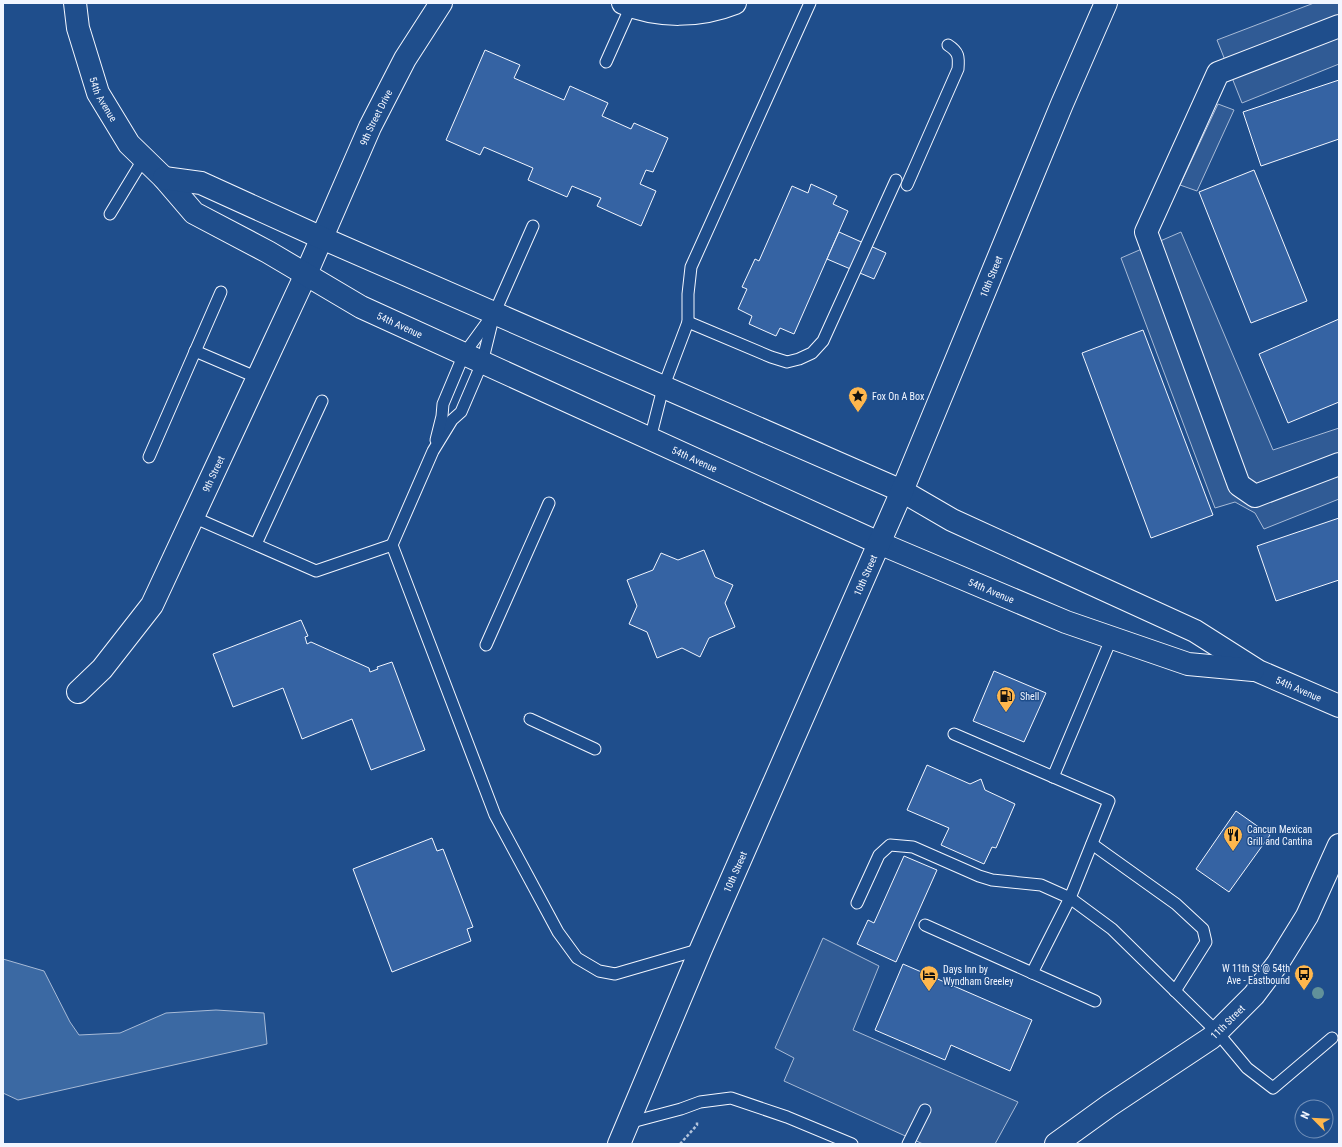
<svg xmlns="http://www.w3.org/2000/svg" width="1342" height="1147" viewBox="0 0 1342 1147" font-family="'Roboto Condensed',sans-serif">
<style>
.parking{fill:#305b95;stroke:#a8bbd7}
.water{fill:#3b69a3;stroke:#a8bbd7}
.building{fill:#3563a3;stroke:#f2f6ff}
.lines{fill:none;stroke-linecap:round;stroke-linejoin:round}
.lane-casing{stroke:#f2f6ff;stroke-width:13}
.street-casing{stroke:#f2f6ff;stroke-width:24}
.secondary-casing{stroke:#f2f6ff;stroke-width:24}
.primary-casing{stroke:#f2f6ff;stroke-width:24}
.path{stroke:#b3c4dc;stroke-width:2.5;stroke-dasharray:3 2;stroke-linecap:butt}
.lane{stroke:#1f4e8c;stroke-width:11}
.street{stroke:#1f4e8c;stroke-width:22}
.secondary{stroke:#1f4e8c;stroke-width:22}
.primary{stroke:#1f4e8c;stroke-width:22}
.tree{fill:#61919a}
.labels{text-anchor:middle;stroke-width:3;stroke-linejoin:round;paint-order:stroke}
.street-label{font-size:10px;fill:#f2f6ff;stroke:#1f4e8c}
.poi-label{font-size:10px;fill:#f2f6ff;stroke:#1f4e8c;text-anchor:start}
</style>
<rect width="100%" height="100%" fill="#1f4e8c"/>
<g class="parking">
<path d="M1314,3H1339V64L1242,103L1217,40Z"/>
<path d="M1218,104L1234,110L1197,191L1180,185Z"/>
<path d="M1181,232L1273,450L1339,428V499L1264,529L1255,513L1235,502L1215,508L1121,258Z"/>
<path d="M823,938L879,966L853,1030L1018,1102L995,1144H923L784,1081L794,1058L775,1048Z"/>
</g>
<path class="water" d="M3,959L44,971L70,1022L79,1035L120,1033L166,1013L216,1010L264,1013L267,1044L18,1100L3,1093Z"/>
<g class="building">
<path d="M485,50L520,65L514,78L564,100L570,86L608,103L602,116L631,129L634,123L668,138L653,172L646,170L640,184L656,191L641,226L597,206L601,198L572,186L567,197L528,180L533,168L484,147L480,155L446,140Z"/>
<path d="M1339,80V139L1261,166L1243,112Z"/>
<path d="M1254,170L1307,301L1251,323L1199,192Z"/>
<path d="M811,184L837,196L833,204L848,211L794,334L780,328L776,336L749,324L752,316L738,309L747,289L742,287L755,259L759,261L792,186L808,193Z"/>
<path d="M839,232L886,253L874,279L827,259Z"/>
<path d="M1339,319V402L1288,423L1259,354Z"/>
<path d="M1143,330L1213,515L1151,538L1082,353Z"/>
<path d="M1339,518V580L1276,601L1257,546Z"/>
<path d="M704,550L715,577L733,585L725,603L735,627L709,638L700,657L682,648L657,658L647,632L629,624L637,606L627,580L653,570L661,553L678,560Z"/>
<path d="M301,620L308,636L305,637L307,644L311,642L369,668L370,672L378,669L377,667L392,662L425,750L371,770L352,719L302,739L283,688L233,707L213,654Z"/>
<path d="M994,671L1046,693L1024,742L973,721Z"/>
<path d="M927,765L970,784L981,779L985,790L1015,804L996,848L992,847L984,864L941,845L949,828L907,810Z"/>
<path d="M1236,811L1270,835L1229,892L1196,869Z"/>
<path d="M432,838L437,851L443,849L473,927L467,929L471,941L392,972L353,869Z"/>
<path d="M904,856L937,870L896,962L857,944L868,920L874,923Z"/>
<path d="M903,964L1032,1020L1010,1071L951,1045L945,1060L875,1030Z"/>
</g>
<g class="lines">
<g class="lane-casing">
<g id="lane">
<path d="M606,62L631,6"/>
<path d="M907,185L958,69C959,57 959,52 948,45"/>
<path d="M110,214L144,158"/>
<path d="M533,226L494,314L482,363L461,412L452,420L433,451L392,545L495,815L558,932L577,958L599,971L615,974L701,949"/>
<path d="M688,322L771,357L787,362L799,359L812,353L823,341L896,180"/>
<path d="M195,351L258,378"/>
<path d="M650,439L663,388L688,322V294L691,267L810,3"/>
<path d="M436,440L442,416L443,404L464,354L491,317"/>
<path d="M149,457L221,292"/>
<path d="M193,517L316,571L392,545"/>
<path d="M256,544L322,401"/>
<path d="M486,645L549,503"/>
<path d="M530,719L595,749"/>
<path d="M954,734L1109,801L1070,898L1032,973"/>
<path d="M1053,777L1112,637"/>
<path d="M1092,844L1176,904L1203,929L1206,942L1175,991"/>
<path d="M857,903L879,855L890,845L913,847L979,876L992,880L1041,885L1070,898L1112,929L1217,1032L1247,1068L1273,1088L1332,1038"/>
<path d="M925,925L1095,1001"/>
<path d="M628,1123L681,1109L700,1102L731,1098L787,1117L852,1144"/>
<path d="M908,1144L925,1110"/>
</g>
</g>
<g class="street-casing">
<g id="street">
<path d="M623,3C658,18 700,17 735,3"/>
<path d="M1339,26L1218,73L1146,232L1239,485L1255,496L1339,464"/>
<path id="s1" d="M902,491L952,520L1195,631L1258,671L1339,706"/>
<path id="s2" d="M879,543L1066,622L1188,664L1253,670"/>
<path id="s3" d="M78,692L102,669L152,605L306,274L370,127L405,59L441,3"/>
<path id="s4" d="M1056,1144L1110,1105L1211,1038L1254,995L1278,963L1307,916L1339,845"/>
</g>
</g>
<g class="secondary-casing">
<g id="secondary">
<path id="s5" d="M75,3L78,28L98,93L129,144L164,178L194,213L268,252L361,307L879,543"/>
<path d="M164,178L201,183L322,238L902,491"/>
</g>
</g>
<g class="primary-casing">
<g id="primary">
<path id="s6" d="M619,1144L701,949L902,491L1062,104L1106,3"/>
</g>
</g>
<path class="path" d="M680,1144L697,1125V1122"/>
<use href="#lane" class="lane"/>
<use href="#street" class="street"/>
<use href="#secondary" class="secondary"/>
<use href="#primary" class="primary"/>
</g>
<circle class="tree" cx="1318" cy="993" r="6"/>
<defs>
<g id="sight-pin" transform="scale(1)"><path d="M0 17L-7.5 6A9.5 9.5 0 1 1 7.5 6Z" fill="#ffb74d" stroke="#1f4e8c"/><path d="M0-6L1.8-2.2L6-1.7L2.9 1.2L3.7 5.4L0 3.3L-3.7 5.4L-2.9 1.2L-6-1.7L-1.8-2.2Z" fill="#111"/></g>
<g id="fuel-pin" transform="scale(1)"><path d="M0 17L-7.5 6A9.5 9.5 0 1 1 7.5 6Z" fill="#ffb74d" stroke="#1f4e8c"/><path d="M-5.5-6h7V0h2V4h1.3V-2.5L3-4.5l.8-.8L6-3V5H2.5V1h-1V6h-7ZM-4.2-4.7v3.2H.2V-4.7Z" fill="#111"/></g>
<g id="restaurant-pin" transform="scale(1)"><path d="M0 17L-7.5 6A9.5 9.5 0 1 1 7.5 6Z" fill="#ffb74d" stroke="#1f4e8c"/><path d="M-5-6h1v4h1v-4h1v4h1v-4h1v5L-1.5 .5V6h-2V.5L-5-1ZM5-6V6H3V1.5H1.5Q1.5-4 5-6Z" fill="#111"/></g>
<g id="bus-pin" transform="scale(1)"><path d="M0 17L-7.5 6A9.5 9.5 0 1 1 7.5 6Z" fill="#ffb74d" stroke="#1f4e8c"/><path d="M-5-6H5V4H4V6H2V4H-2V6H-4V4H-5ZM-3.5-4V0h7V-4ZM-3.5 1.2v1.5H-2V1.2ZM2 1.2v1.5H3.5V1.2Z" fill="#111"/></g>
<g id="hotel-pin" transform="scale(1)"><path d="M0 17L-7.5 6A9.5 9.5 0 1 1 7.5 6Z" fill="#ffb74d" stroke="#1f4e8c"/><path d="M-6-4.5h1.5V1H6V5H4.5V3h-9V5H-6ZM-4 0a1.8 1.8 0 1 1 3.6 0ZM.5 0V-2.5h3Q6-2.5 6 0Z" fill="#111"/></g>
</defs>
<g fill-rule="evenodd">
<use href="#sight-pin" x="858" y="396"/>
<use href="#fuel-pin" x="1006" y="696"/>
<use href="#restaurant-pin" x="1233" y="835"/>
<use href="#bus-pin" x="1304" y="974"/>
<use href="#hotel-pin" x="929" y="975"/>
</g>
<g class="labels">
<g class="street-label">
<text dy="4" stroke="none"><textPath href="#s5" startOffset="101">54th Avenue</textPath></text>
<text dy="4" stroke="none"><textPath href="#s3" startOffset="651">9th Street Drive</textPath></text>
<text dy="4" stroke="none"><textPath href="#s6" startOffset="944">10th Street</textPath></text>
<text dy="4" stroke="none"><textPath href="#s5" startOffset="482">54th Avenue</textPath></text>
<text dy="4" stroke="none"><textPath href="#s5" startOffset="806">54th Avenue</textPath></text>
<text dy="4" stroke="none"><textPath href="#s3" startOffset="259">9th Street</textPath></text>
<text dy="4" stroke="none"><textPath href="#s6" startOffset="620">10th Street</textPath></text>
<text dy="4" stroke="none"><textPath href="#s2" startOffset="122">54th Avenue</textPath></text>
<text dy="4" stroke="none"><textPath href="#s1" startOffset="444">54th Avenue</textPath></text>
<text dy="4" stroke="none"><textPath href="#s6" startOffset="296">10th Street</textPath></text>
<text dy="4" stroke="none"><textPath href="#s4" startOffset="211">11th Street</textPath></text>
</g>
<g class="poi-label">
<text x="872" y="400">Fox On A Box</text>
<text x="1020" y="700">Shell</text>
<text x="1247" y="833">Cancun Mexican<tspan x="1247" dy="12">Grill and Cantina</tspan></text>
<text x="1290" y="972" text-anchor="end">W 11th St @ 54th<tspan x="1290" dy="12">Ave - Eastbound</tspan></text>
<text x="943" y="973">Days Inn by<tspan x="943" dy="12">Wyndham Greeley</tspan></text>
</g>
</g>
<rect width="1342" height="1147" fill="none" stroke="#f2f6ff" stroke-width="8"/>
<g transform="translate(1314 1119) rotate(294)"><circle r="19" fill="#1f4e8c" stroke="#7391ba"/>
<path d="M0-3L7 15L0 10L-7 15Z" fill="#ffb74d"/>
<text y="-6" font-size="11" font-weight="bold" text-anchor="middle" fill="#f2f6ff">N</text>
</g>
</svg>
